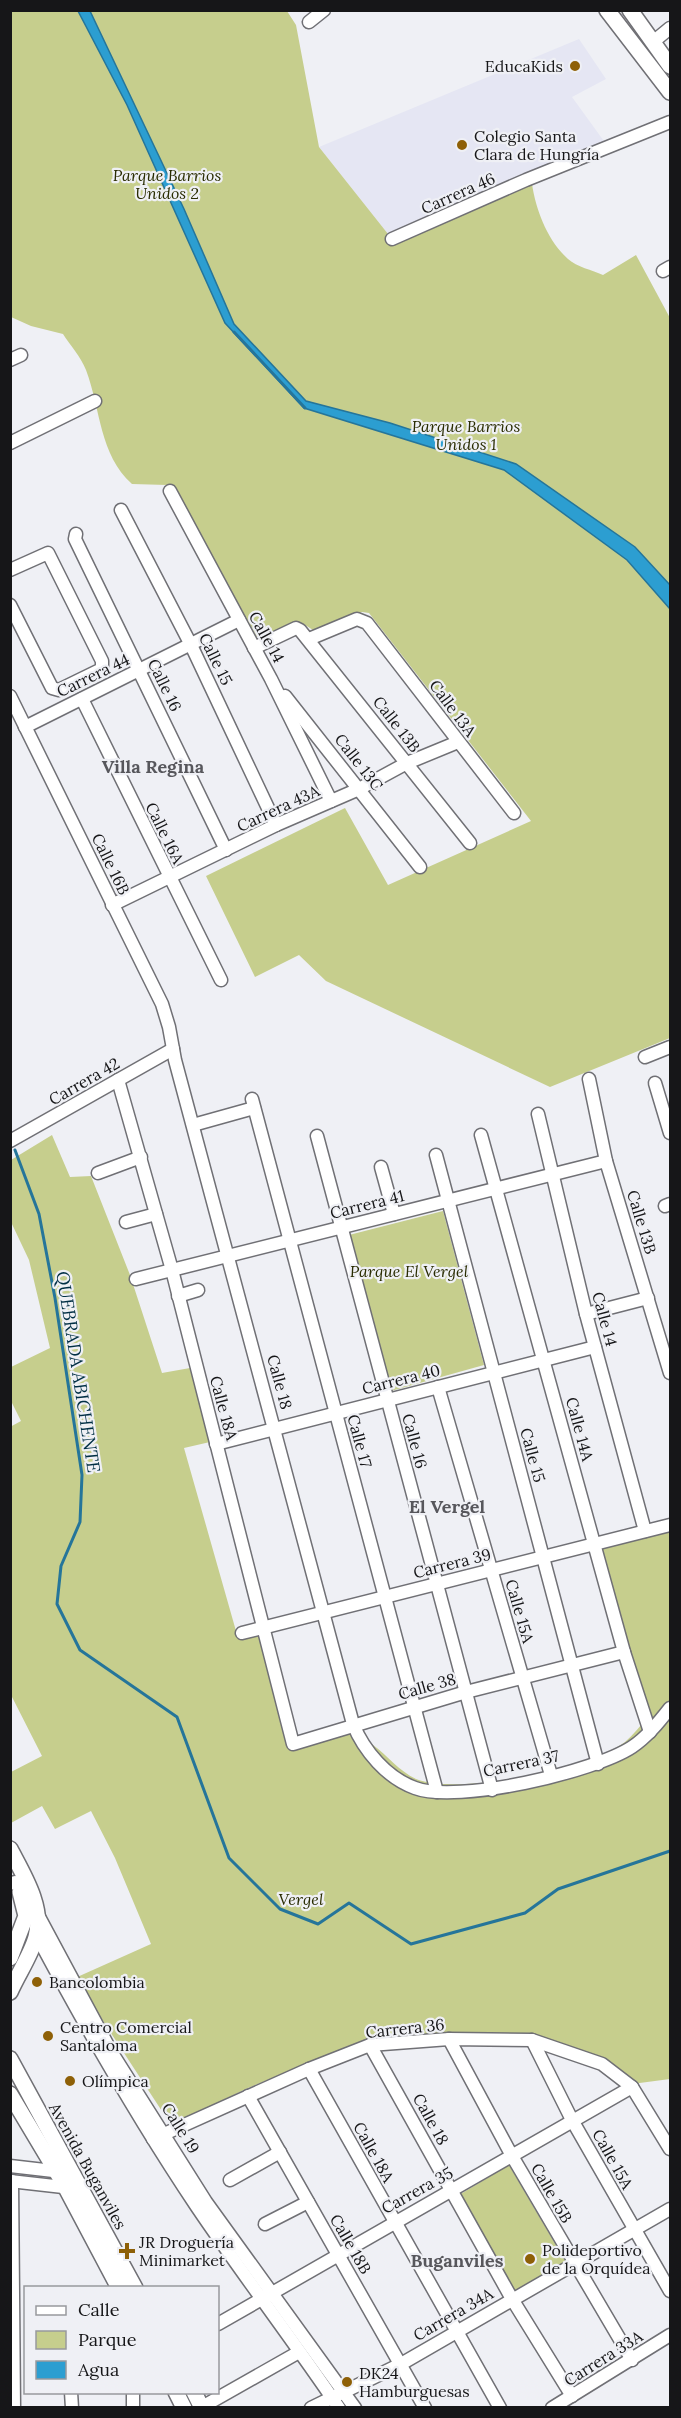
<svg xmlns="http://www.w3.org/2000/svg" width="681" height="2418" viewBox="0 0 681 2418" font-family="Lora,serif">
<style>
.built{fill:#e5e6f3}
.green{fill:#c6ce8d}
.water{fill:#2c9ed1;stroke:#25759a;stroke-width:1.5}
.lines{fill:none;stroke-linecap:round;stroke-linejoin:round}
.stream{stroke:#25759a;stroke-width:3}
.minor-casing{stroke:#707075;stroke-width:15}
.major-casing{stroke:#707075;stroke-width:18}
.minor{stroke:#fff;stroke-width:12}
.major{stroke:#fff;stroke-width:15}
.poi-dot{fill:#8e6007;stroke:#eff0f5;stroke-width:2}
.labels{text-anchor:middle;stroke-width:4.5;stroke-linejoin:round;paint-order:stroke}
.poi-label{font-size:16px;fill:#161618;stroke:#eff0f5;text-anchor:start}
.park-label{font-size:16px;font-style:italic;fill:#292c01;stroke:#eff0f5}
.street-label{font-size:16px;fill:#161618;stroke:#eff0f5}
.neighbourhood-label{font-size:18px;font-weight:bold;fill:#57575c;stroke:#eff0f5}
.water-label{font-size:18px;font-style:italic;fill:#002f44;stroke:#eff0f5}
</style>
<rect width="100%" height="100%" fill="#eff0f5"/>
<path class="built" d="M579,39L606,79L572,97L606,144L392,239L319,147Z"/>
<g class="green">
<path d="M11,11H287L296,25L319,147L392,239L532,184C536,210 547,240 568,259C577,267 592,270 603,275L636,255L670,318V1038L550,1087L326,981L299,955L255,977L206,876L345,808L388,885L531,821L369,613L362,612L313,630L302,623L257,637L174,490L167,485L132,484C99,454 101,410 86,370C81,357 70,345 63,334L31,326L11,317Z"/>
<path d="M52,1135L70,1177L91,1176L130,1275L162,1373L190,1368L210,1442L184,1448L238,1638L262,1632L292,1746L349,1731C357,1736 366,1740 373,1745C388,1756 399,1771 416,1779C457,1796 590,1768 625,1742C633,1735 640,1726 647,1718L600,1548L670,1532V2079L632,2084L605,2063L532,2034L443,2033L369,2038L248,2088L171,2125L75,1978L151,1944L115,1858L91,1811L55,1829L42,1806L11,1823V1772L42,1756L11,1695L10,1427L21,1421L11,1401V1367L50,1348L29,1260L11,1222V1160Z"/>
<path d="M443,1211L484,1365L391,1391L349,1235Z"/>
<path d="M509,2165L567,2264L514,2294L459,2195Z"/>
</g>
<path class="water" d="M78,11H90L184,209L234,324L306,401L390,423L516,464L635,547L670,585V609L627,560L504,470L304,408L225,323L127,105Z"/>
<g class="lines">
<g class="stream">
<path d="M234,332L305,408"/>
<path d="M15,1150L39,1214L55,1298L82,1475L80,1522L61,1566L57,1604L80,1650L177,1717L229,1858L280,1909L318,1924L349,1903L411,1944L525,1913L558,1889L670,1851"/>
</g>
<g class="minor-casing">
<g id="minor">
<path d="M309,22L324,10"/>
<path d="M653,42L670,28"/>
<path d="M392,239L526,180L670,122"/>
<path d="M663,271L670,267"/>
<path d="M10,360L21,355"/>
<path d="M10,443L95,401"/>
<path d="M170,491L271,679L331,801"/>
<path d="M121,510L191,645L276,825"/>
<path d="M76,534L75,539L226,850"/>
<path d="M10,570L48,553L102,661V669L59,690L52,688L10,605"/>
<path d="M309,639L357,619L367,623L514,813"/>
<path d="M254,648L296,628L300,630L470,843"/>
<path d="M10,696L162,1004L169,1027L175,1060L353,1724C364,1751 387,1778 415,1788C457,1804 594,1772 632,1747C647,1737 659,1722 670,1708"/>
<path d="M285,696L420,867"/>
<path d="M82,699L221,980"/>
<path d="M25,727L239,620"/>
<path d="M112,905L276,825L359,789L407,763L458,742"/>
<path d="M645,1057L670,1047"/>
<path d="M589,1079L606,1161L670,1373"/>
<path d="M118,1080L172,1270L293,1744L466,1692L624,1652"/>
<path d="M655,1083L670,1133"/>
<path d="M252,1099L437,1792"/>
<path d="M538,1114L586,1314L645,1531"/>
<path d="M193,1125L254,1108"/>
<path d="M481,1135L624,1652L650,1732"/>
<path d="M317,1136L492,1790"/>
<path d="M10,1141L173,1049"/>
<path d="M436,1155L598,1764"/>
<path d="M381,1167L394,1214"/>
<path d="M98,1173L141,1157"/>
<path d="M665,1206L670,1204"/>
<path d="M126,1222L156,1214"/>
<path d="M136,1279L606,1161"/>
<path d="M178,1296L198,1290"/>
<path d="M586,1314L648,1298"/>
<path d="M438,1387L551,1775"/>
<path d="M216,1444L595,1347"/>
<path d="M242,1633L670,1525"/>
<path d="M10,1884L15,1882"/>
<path d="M38,1915L112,2053L206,2202L355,2408"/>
<path d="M37,1936C86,2028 138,2119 197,2207C243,2275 293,2340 339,2408"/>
<path d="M449,2039L512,2156L632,2360"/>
<path d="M532,2040L572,2120L670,2291"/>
<path d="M370,2045L512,2299L572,2396"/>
<path d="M309,2069L500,2408"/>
<path d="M248,2096L425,2408"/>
<path d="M153,2139L309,2069L370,2045L449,2039L532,2040L602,2064L632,2087L670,2149"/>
<path d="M10,2166L62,2172"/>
<path d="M230,2180L280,2152"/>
<path d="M10,2181L72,2188"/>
<path d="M12,2181L14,2408"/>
<path d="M265,2224L308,2202"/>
<path d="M218,2324L632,2087"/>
<path d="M71,2392L72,2408"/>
<path d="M202,2407L299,2352"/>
<path d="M133,2408V2392"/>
<path d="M311,2408L401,2364L670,2209"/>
<path d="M552,2408L670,2335"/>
</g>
</g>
<g class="major-casing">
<g id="major">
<path d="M607,10L670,92"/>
<path d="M630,10L670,66"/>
<path d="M10,1849C23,1874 44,1907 36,1937C31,1955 18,1974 10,1992"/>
<path d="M10,1958L26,1916L20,1892"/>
<path d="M10,2059L135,2288"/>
<path d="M10,2094L65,2186L119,2288"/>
<path d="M176,2392L184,2408"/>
<path d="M194,2392L202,2408"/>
</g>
</g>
<use href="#minor" class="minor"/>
<use href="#major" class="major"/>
</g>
<g class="poi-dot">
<circle cx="575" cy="66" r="6"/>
<circle cx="462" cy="145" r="6"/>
<circle cx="37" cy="1982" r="6"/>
<circle cx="48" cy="2036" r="6"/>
<circle cx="70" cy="2081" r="6"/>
<path d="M124 2242h6v6h6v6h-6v6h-6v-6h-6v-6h6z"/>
<circle cx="530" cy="2259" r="6"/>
<circle cx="347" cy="2382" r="6"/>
</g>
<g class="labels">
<g class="poi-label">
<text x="563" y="72" text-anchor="end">EducaKids</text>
<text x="474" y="142">Colegio Santa<tspan x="474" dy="18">Clara de Hungría</tspan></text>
<text x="49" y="1988">Bancolombia</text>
<text x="60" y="2033">Centro Comercial<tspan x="60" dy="18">Santaloma</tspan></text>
<text x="82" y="2087">Olímpica</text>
<text x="139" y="2248">JR Droguería<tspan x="139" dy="18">Minimarket</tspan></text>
<text x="542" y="2256">Polideportivo<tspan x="542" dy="18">de la Orquídea</tspan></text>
<text x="359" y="2379">DK24<tspan x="359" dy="18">Hamburguesas</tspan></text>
</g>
<g class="park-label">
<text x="167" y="181">Parque Barrios<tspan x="167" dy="18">Unidos 2</tspan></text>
<text x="466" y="432">Parque Barrios<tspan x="466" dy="18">Unidos 1</tspan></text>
<text x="409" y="1277">Parque El Vergel</text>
<text x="301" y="1905">Vergel</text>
</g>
<g class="street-label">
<text transform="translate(458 193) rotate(-24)" y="6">Carrera 46</text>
<text transform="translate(267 637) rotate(61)" y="6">Calle 14</text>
<text transform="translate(216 659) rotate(64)" y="6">Calle 15</text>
<text transform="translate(93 675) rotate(-26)" y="6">Carrera 44</text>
<text transform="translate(165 685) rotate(64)" y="6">Calle 16</text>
<text transform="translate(453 708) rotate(53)" y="6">Calle 13A</text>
<text transform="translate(397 724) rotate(52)" y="6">Calle 13B</text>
<text transform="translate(359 762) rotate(52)" y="6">Calle 13C</text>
<text transform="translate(278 808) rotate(-25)" y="6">Carrera 43A</text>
<text transform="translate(165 833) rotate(64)" y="6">Calle 16A</text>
<text transform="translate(111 864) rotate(64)" y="6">Calle 16B</text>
<text transform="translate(84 1081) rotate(-30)" y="6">Carrera 42</text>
<text transform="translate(367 1204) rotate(-14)" y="6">Carrera 41</text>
<text transform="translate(642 1222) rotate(73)" y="6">Calle 13B</text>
<text transform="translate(605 1319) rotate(75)" y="6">Calle 14</text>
<text transform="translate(401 1379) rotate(-14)" y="6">Carrera 40</text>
<text transform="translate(280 1382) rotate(75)" y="6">Calle 18</text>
<text transform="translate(224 1408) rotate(75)" y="6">Calle 18A</text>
<text transform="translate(580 1429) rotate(75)" y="6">Calle 14A</text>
<text transform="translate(360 1441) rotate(75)" y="6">Calle 17</text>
<text transform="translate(415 1441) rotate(75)" y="6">Calle 16</text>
<text transform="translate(533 1455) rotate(75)" y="6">Calle 15</text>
<text transform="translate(452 1563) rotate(-14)" y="6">Carrera 39</text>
<text transform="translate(520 1611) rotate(74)" y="6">Calle 15A</text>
<text transform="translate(427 1686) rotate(-16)" y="6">Calle 38</text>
<text transform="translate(521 1763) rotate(-12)" y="6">Carrera 37</text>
<text transform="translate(405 2028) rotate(-6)" y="6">Carrera 36</text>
<text transform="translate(431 2119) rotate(61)" y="6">Calle 18</text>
<text transform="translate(181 2128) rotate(58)" y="6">Calle 19</text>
<text transform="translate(374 2152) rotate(61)" y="6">Calle 18A</text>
<text transform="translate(613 2159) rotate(61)" y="6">Calle 15A</text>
<text transform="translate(88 2166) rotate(61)" y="6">Avenida Buganviles</text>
<text transform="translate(417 2190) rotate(-29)" y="6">Carrera 35</text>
<text transform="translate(552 2193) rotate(60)" y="6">Calle 15B</text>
<text transform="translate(351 2244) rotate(60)" y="6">Calle 18B</text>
<text transform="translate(453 2314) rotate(-30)" y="6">Carrera 34A</text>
<text transform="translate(603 2358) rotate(-32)" y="6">Carrera 33A</text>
</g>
<g class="neighbourhood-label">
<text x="153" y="773">Villa Regina</text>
<text x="447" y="1513">El Vergel</text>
<text x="457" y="2267">Buganviles</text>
</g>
<g class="water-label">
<text transform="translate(78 1372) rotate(81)" y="6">QUEBRADA ABICHENTE</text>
</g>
</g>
<rect width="681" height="2418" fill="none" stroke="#161618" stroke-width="24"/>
<rect x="24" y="2286" width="195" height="108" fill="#eff0f5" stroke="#98999d" stroke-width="1.5"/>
<rect x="36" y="2306" width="30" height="9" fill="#ffffff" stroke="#98999d" stroke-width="1.5"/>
<text x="78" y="2316" font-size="18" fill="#161618">Calle</text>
<rect x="36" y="2331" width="30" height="18" fill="#c6ce8d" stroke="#98999d" stroke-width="1.5"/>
<text x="78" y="2346" font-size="18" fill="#161618">Parque</text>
<rect x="36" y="2361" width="30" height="18" fill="#2c9ed1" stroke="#98999d" stroke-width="1.5"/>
<text x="78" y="2376" font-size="18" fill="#161618">Agua</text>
</svg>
